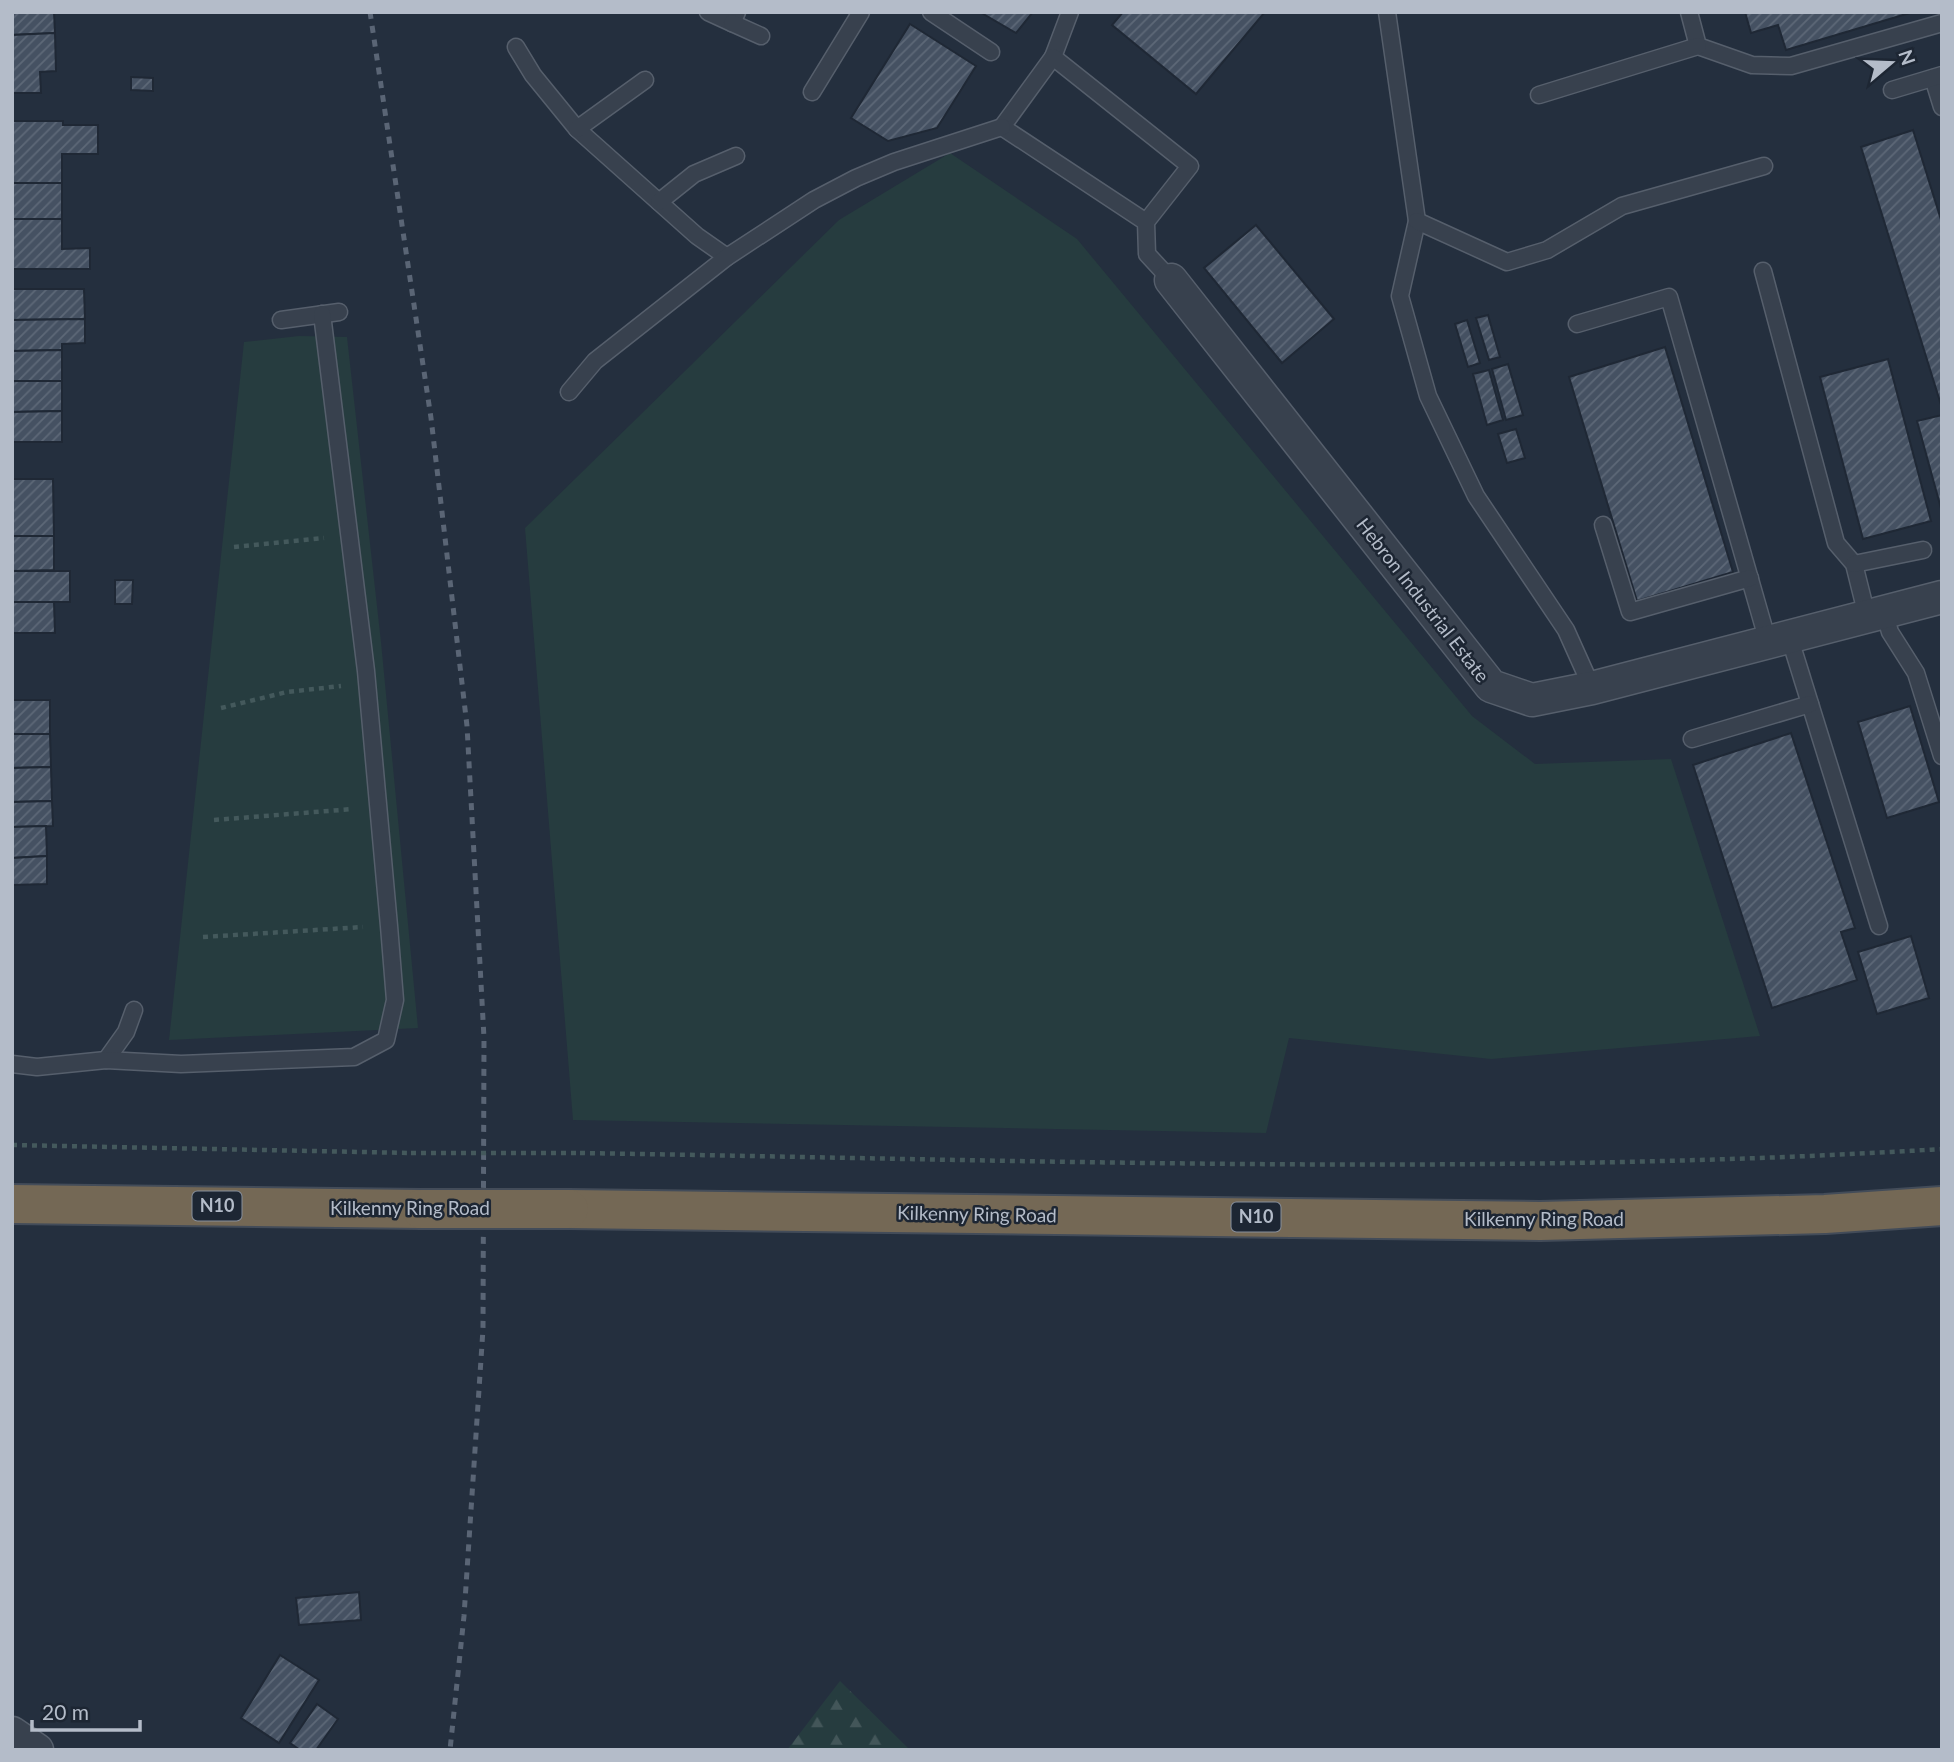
<svg xmlns="http://www.w3.org/2000/svg" width="1954" height="1762" viewBox="0 0 1954 1762" font-family="Lato,sans-serif">
<style>
.green{fill:#263c3f}
.forest{fill:url(#forest-firs)}
.building{fill:url(#building-hatch);stroke:#1f2835;stroke-width:2}
.lines{fill:none;stroke-linecap:round;stroke-linejoin:round}
.lane-casing{stroke:#565f6c;stroke-width:19}
.street-casing{stroke:#565f6c;stroke-width:35}
.highway-casing{stroke:#434c59;stroke-width:42}
.path{stroke:#44595c;stroke-width:4.5;stroke-dasharray:5 5;stroke-linecap:butt}
.lane{stroke:#38414e;stroke-width:16}
.street{stroke:#38414e;stroke-width:32}
.highway{stroke:#746855;stroke-width:38}
.rail{stroke:#5a6575;stroke-width:5;stroke-dasharray:7 7;stroke-linecap:butt}
.highway-bridge-casing{stroke:#434c59;stroke-width:42;stroke-linecap:butt}
.path-bridge{stroke:#44595c;stroke-width:4.5;stroke-dasharray:5 5;stroke-linecap:butt}
.highway-bridge{stroke:#746855;stroke-width:38}
.labels{text-anchor:middle;stroke-width:5;stroke-linejoin:round;paint-order:stroke}
.shield{fill:#1d2633;stroke:#878f9c;stroke-width:2}
.shield-label{font-size:18px;font-weight:bold;fill:#b4bcc9}
.street-label{font-size:19px;fill:#b4bcc9;stroke:#1d2633}
</style>
<defs>
<pattern id="forest-firs" width="22" height="20" patternUnits="userSpaceOnUse" patternTransform="scale(1.75)"><rect width="22" height="20" fill="#263c3f"/><path d="M5 1l3.5 6h-7zM16 11l3.5 6h-7z" fill="#435659"/></pattern>
<pattern id="building-hatch" width="6" height="6" patternUnits="userSpaceOnUse" patternTransform="scale(1.75)"><rect width="6" height="6" fill="#455162"/><path d="M-1 1l2-2M0 6l6-6M5 7l2-2" fill="none" stroke="#5d6877"/></pattern>
</defs>
<rect width="100%" height="100%" fill="#242f3e"/>
<g class="green">
<path d="M950,153L1077,239L1472,716L1535,764L1671,759L1760,1036L1491,1059L1289,1038L1266,1133L573,1120L525,528L839,220Z"/>
<path d="M299,336L347,337L381,642L418,1028L169,1040L244,342Z"/>
</g>
<path class="forest" d="M840,1681L910,1750H787Z"/>
<g class="building">
<path d="M12,12H54L55,33L12,35Z"/>
<path d="M980,12H1033L1016,33Z"/>
<path d="M1123,12H1265L1196,94L1112,25Z"/>
<path d="M1745,12H1913L1786,50L1778,25L1751,33Z"/>
<path d="M910,24L976,66L937,128L888,141L851,118Z"/>
<path d="M55,33L56,71L40,72L41,93H12V35Z"/>
<path d="M131,77L153,78V91L131,90Z"/>
<path d="M12,121H63V125H98V154H62V183H12Z"/>
<path d="M1913,130L1942,223V408L1861,147Z"/>
<rect x="12" y="183" width="50" height="36"/>
<path d="M12,219H62V249L90,248V269H12Z"/>
<path d="M1256,225L1334,319L1282,363L1204,268Z"/>
<path d="M12,289H84L85,319L12,320Z"/>
<path d="M1488,315L1500,357L1489,360L1476,318Z"/>
<path d="M85,319V343L62,344V350L12,351V320Z"/>
<path d="M1467,320L1480,363L1468,367L1455,324Z"/>
<path d="M1665,347L1733,572L1637,601L1569,377Z"/>
<path d="M62,350V381H12V351Z"/>
<path d="M1888,359L1931,521L1863,539L1820,377Z"/>
<path d="M1508,364L1523,415L1506,420L1492,369Z"/>
<path d="M1489,370L1503,420L1487,425L1473,374Z"/>
<path d="M12,381H62V411L12,412Z"/>
<path d="M62,411V442H12V412Z"/>
<path d="M1942,415V512L1917,421Z"/>
<path d="M1516,429L1525,458L1507,463L1498,434Z"/>
<path d="M12,479H53L54,536H12Z"/>
<path d="M12,536H54V570L12,571Z"/>
<rect x="12" y="571" width="58" height="31"/>
<path d="M115,580H133L132,604H115Z"/>
<path d="M12,602H54L55,633H12Z"/>
<rect x="12" y="700" width="38" height="34"/>
<path d="M1910,706L1939,802L1887,818L1858,722Z"/>
<path d="M1791,733L1855,928L1841,932L1857,980L1772,1008L1693,765Z"/>
<path d="M12,734H50L51,767L12,768Z"/>
<path d="M51,767L52,801L12,802V768Z"/>
<path d="M52,801L53,826L12,827V802Z"/>
<path d="M46,826L47,856L12,858V827Z"/>
<path d="M47,856V884L12,885V858Z"/>
<path d="M1911,936L1929,998L1877,1014L1858,952Z"/>
<path d="M359,1592L361,1620L299,1625L296,1598Z"/>
<path d="M280,1655L319,1680L279,1743L241,1718Z"/>
<path d="M317,1704L338,1719L316,1750H300L290,1743Z"/>
</g>
<g class="lines">
<g class="lane-casing">
<g id="lane">
<path d="M708,12L732,23L737,12"/>
<path d="M931,12L991,52"/>
<path d="M1387,12L1417,221L1400,296L1428,396L1476,496L1566,630L1592,688"/>
<path d="M1689,12L1698,46L1752,65L1791,66L1942,23"/>
<path d="M732,23L761,36"/>
<path d="M516,47L533,75L577,129L697,236L727,257"/>
<path d="M1053,57L1070,12"/>
<path d="M1933,78L1942,107"/>
<path d="M1892,90L1942,75"/>
<path d="M812,92L861,12"/>
<path d="M1539,95L1698,46"/>
<path d="M577,129L645,80"/>
<path d="M659,202L694,174L736,156"/>
<path d="M1417,221L1507,262L1547,250L1622,206L1764,166"/>
<path d="M1146,222L1190,166L1053,57L1002,127L1146,222L1147,254L1171,280"/>
<path d="M1763,271L1836,543L1854,564L1867,616"/>
<path d="M281,320L339,312"/>
<path d="M1577,324L1669,297L1768,642"/>
<path d="M569,392L595,361L727,257L814,200L856,178L894,162L1002,127"/>
<path d="M1603,525L1630,612L1750,578"/>
<path d="M1854,564L1923,550"/>
<path d="M1884,612L1890,632L1916,673L1942,756"/>
<path d="M1789,636L1879,926"/>
<path d="M1692,739L1810,704"/>
<path d="M106,1060L126,1032L134,1010"/>
<path d="M12,1064L37,1067L106,1060L181,1064L354,1057L386,1040L395,1000L389,926L366,671L322,314"/>
</g>
</g>
<g class="street-casing">
<g id="street">
<path d="M1171,280L1491,686L1532,700L1592,688L1942,597"/>
<path d="M12,1733L37,1750"/>
</g>
</g>
<g class="highway-casing">
<g id="highway">
<path d="M12,1204L421,1209"/>
<path d="M569,1209L1540,1221L1825,1214L1942,1206"/>
</g>
</g>
<g class="path">
<path d="M234,547L324,538"/>
<path d="M221,708L287,692L341,686"/>
<path d="M214,820L353,809"/>
<path d="M203,937L363,927"/>
<path d="M12,1145L411,1153"/>
<path d="M580,1153C1033,1160 1488,1177 1942,1149"/>
</g>
<use href="#lane" class="lane"/>
<use href="#street" class="street"/>
<use href="#highway" class="highway"/>
<path class="rail" d="M370,12L431,418L467,726L484,1038L483,1329L464,1616L450,1750"/>
<g class="highway-bridge-casing">
<path id="highway-bridge" d="M421,1209H569"/>
</g>
<path class="path-bridge" d="M411,1153H580"/>
<use href="#highway-bridge" class="highway-bridge"/>
</g>
<g class="labels">
<g class="shield">
<rect x="192.5" y="1191.5" width="49" height="29" rx="5"/>
<rect x="1231.5" y="1202.5" width="49" height="29" rx="5"/>
</g>
<g class="shield-label">
<text x="217" y="1212">N10</text>
<text x="1256" y="1223">N10</text>
</g>
<g class="street-label">
<text transform="translate(1423 600) rotate(52)" y="7">Hebron Industrial Estate</text>
<text x="410" y="1215">Kilkenny Ring Road</text>
<text transform="translate(977 1214) rotate(1)" y="7">Kilkenny Ring Road</text>
<text x="1544" y="1226">Kilkenny Ring Road</text>
</g>
</g>
<rect width="1954" height="1762" fill="none" stroke="#b4bcc9" stroke-width="28"/>
<g transform="translate(1891 63) rotate(71)" stroke="#1d2633" stroke-width="5" paint-order="stroke">
<path d="M0-5L12 26L0 18L-12 26Z" fill="#b4bcc9"/>
<text y="-10" font-size="19" font-weight="bold" text-anchor="middle" fill="#b4bcc9">N</text>
</g>
<path d="M32 1720v10h108v-10" fill="none" stroke="#b4bcc9" stroke-width="3.5"/>
<text x="42" y="1720" font-size="21" fill="#b4bcc9" stroke="#1d2633" stroke-width="5" paint-order="stroke">20 m</text>
</svg>
